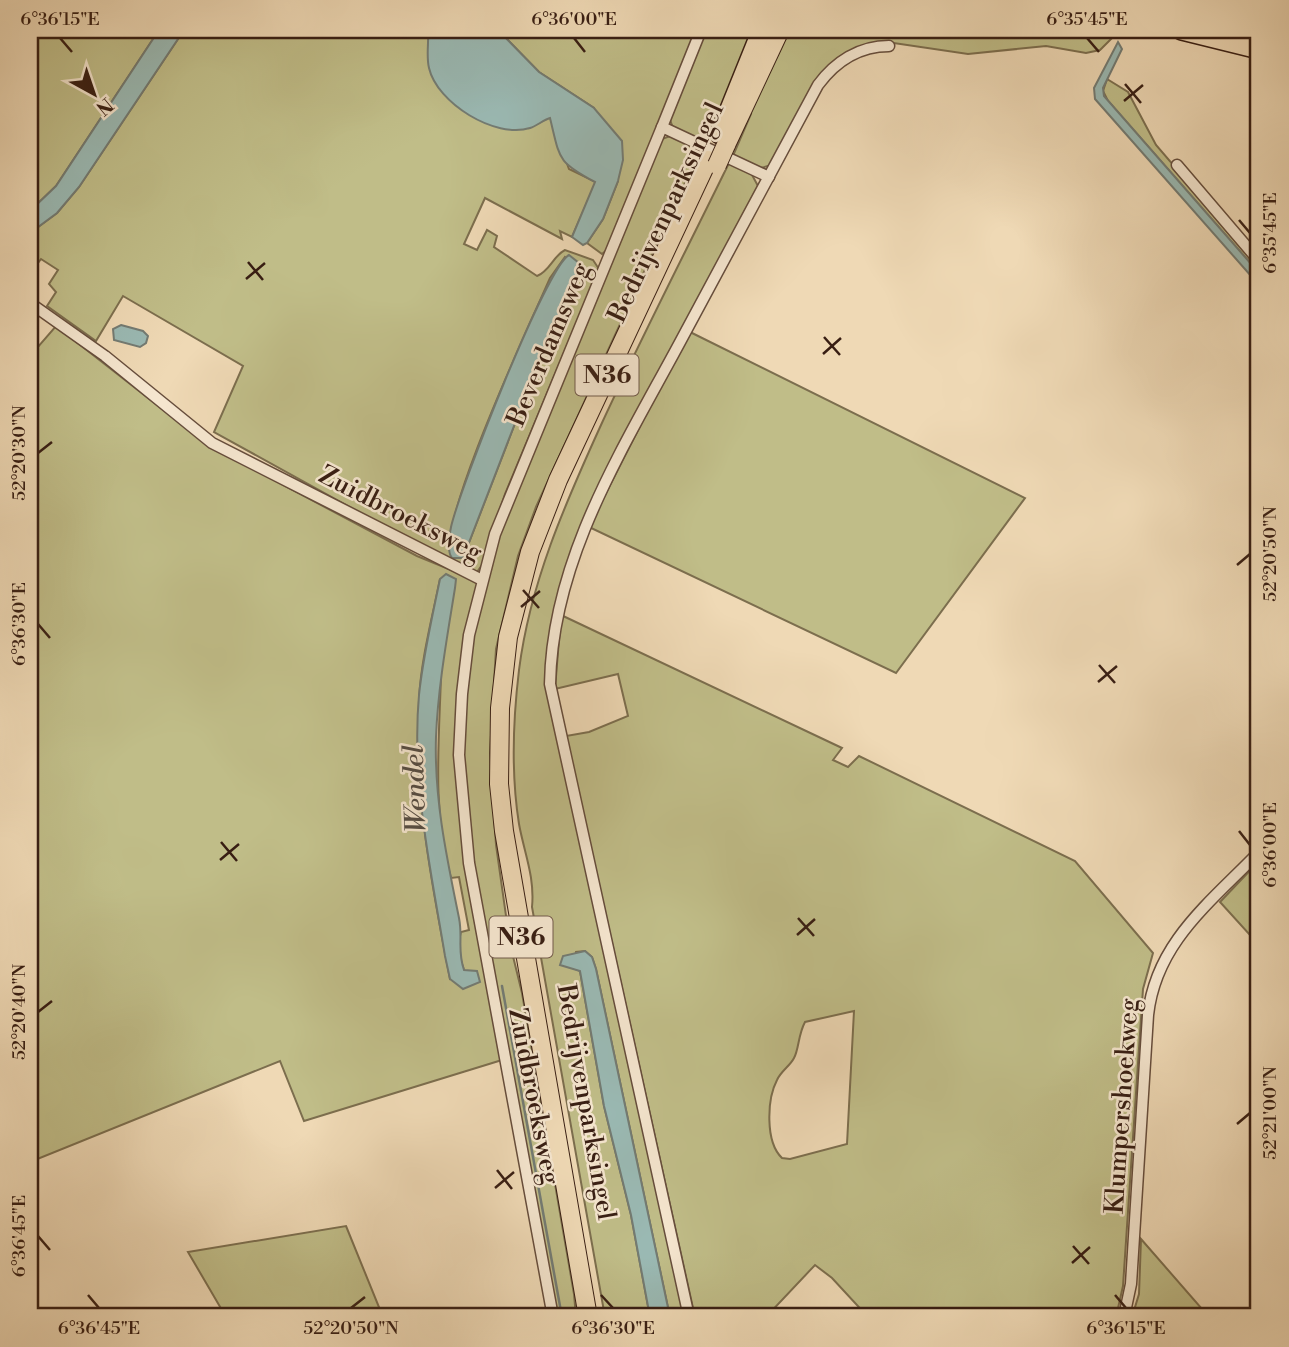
<svg xmlns="http://www.w3.org/2000/svg" width="1289" height="1347" viewBox="0 0 1289 1347" font-family="'Libre Bodoni',serif">
<style>
.green{fill:#c0bd88;stroke:#7c6e4e;stroke-width:2;fill-rule:evenodd}
.water{fill:#9ab9b3;stroke:#737b73;stroke-width:2}
.lines{fill:none;stroke-linecap:round;stroke-linejoin:round}
.stream{stroke:#737b73;stroke-width:2.5}
.minor-casing{stroke:#664d3c;stroke-width:13}
.trunk-casing{stroke:#381e13;stroke-width:20}
.motorway-casing{stroke:#381e13;stroke-width:22}
.minor{stroke:#f5e6cf;stroke-width:10}
.trunk{stroke:#efd9b5;stroke-width:18}
.motorway{stroke:#efd9b5;stroke-width:19}
.trunk-bridge-casing{stroke:#381e13;stroke-width:20;stroke-linecap:butt}
.trunk-bridge{stroke:#efd9b5;stroke-width:18}
.ticks{fill:none;stroke:#381e13;stroke-width:2.5}
.labels{text-anchor:middle;stroke-width:5;stroke-linejoin:round;paint-order:stroke}
.shield{fill:#f5e6cf;stroke:#715a4b;stroke-width:2}
.shield-label{font-size:24px;font-weight:bold;fill:#381e13}
.street-label{font-size:26px;fill:#381e13;stroke:#f5e6cf}
.water-label{font-size:28px;font-style:italic;fill:#554c43;stroke:#f5e6cf}
.neatline{fill:none;stroke:#381e13;stroke-width:2.5}
.ticks-label{font-size:18px;text-anchor:middle;fill:#381e13}
</style>
<rect width="100%" height="100%" fill="#efd9b5"/>
<filter id="stains"><feTurbulence type="fractalNoise" baseFrequency=".00286" numOctaves="4"/><feColorMatrix values="0 0 0 0 .2 0 0 0 0 .09 0 0 0 0 .02 0 0 0 .5 -.17"/></filter>
<radialGradient id="worn" r=".72"><stop offset=".6" stop-color="#630" stop-opacity="0"/><stop offset="1" stop-color="#630" stop-opacity=".3"/></radialGradient>
<g class="green">
<path d="M30,30H159L56,186L30,211Z"/>
<path d="M184,30H428L430,54L529,128L550,117L569,169L596,182L572,237L560,231L562,239L485,198L464,244L477,250L487,230L497,236L494,247L537,276C550,271 553,256 565,250L593,260L599,269L505,494L482,565L477,572L458,567L214,432L243,366L123,296L96,341L47,306L56,292L49,284L58,270L41,259L30,274V233L57,213L79,187ZM565,257L578,267L575,289L526,395L463,558H452C433,529 533,318 550,278Z"/>
<path d="M498,30H697L608,249L602,254L587,243L603,219L618,181L594,108L539,72Z"/>
<path d="M704,30H758L703,144L673,128L669,117Z"/>
<path d="M788,30H1130L1127,36L1115,35L1100,50L1086,53L1046,46L968,54L887,42L840,57L771,165L758,169L732,158L751,114L749,113Z"/>
<path d="M1107,79L1128,92L1156,145L1259,265V273L1108,101L1103,91Z"/>
<path d="M670,136L701,148L536,507L518,556L496,649L490,753L496,845L510,944L522,993L574,1294L576,1317H555L471,862L462,726L468,662L482,589L499,526L662,139Z"/>
<path d="M729,163L751,173L758,186L594,498L547,658L686,1317H670L596,969L592,957L585,951L576,952L573,968L580,971L604,1106L631,1215L650,1317H605L532,907C535,877 524,852 519,824C511,774 513,720 519,670C530,583 565,504 601,425C642,336 686,251 729,163Z"/>
<path d="M56,326L208,445L417,556L478,581L457,753L502,1060L304,1121L280,1061L30,1162V356ZM440,579C440,611 442,644 441,676C439,743 432,812 451,878L459,877L469,930L461,932L457,948L464,970L468,973L450,979C432,887 414,794 419,700C421,659 432,619 440,579Z"/>
<path d="M688,331L1025,498L896,673L589,527Z"/>
<path d="M561,615L842,748L833,760L848,767L859,756L1075,861L1153,953L1143,989L1123,1286L1116,1317H868L832,1278L815,1265L766,1317H695L566,736L589,732L628,716L618,674L555,689ZM854,1011L847,1144L790,1159L782,1158C765,1142 767,1099 777,1080C781,1071 790,1066 794,1058C799,1049 798,1035 805,1022Z"/>
<path d="M1259,861V945L1220,902Z"/>
<path d="M346,1226L383,1317H226L188,1252Z"/>
<path d="M1141,1239L1209,1317H1132L1139,1294Z"/>
</g>
<g class="water">
<path d="M159,30H184L79,187L57,213L30,233V211L56,186Z"/>
<path d="M428,30H498L539,72L594,108L622,141L623,160L618,181L603,219L587,243L583,245L572,237L595,182C557,162 560,159 550,118C543,120 537,126 530,128C495,139 437,103 429,68C426,56 429,42 428,30Z"/>
<path d="M1118,42L1122,49L1103,88L1104,96L1259,273V285L1095,99L1094,88Z"/>
<path d="M569,255L579,263L575,289L526,395L463,558H452C447,552 449,536 451,527C459,491 546,267 569,255Z"/>
<path d="M121,325L143,331L148,336L146,343L140,347L114,340L113,329Z"/>
<path d="M446,574L456,579L455,588C447,638 438,687 436,737C434,799 447,859 459,918C463,938 457,950 464,970L477,971L480,982L463,989L450,979L445,956C431,870 411,783 419,695C423,656 432,618 440,579Z"/>
<path d="M585,951L592,957L596,969L670,1317H650L631,1215L604,1106L580,971L560,965L563,956Z"/>
</g>
<g class="lines">
<path class="stream" d="M502,986L562,1317"/>
<g class="minor-casing">
<g id="minor">
<path d="M701,30L662,127L769,177"/>
<path d="M1177,165L1259,261"/>
<path d="M30,303L105,356L212,443L482,580"/>
<path d="M553,1317L469,863L459,755L462,694L469,635L495,534L662,127"/>
<path d="M689,1317L550,684C552,560 622,450 679,344C726,257 772,171 818,85C835,62 859,46 889,46"/>
<path d="M1124,1317L1131,1284L1148,1015C1156,942 1211,902 1259,852"/>
</g>
</g>
<g class="trunk-casing">
<g id="trunk">
<path d="M726,145L780,30"/>
<path d="M588,1317L504,831L499,784L500,708L508,637L530,552L558,480L708,160"/>
</g>
</g>
<g class="motorway-casing">
<g id="motorway">
<path d="M1182,30L1259,49"/>
<path d="M720,134L762,30"/>
</g>
</g>
<use href="#minor" class="minor"/>
<use href="#trunk" class="trunk"/>
<use href="#motorway" class="motorway"/>
<g class="trunk-bridge-casing">
<path id="trunk-bridge" d="M717,165L726,145"/>
</g>
<use href="#trunk-bridge" class="trunk-bridge"/>
</g>
<path class="ticks" d="M60,38L72,52M574,38L585,52M1087,38L1099,52M1125,84L1141,103M1124,101L1143,85M1239,220L1250,233M248,262L263,280M246,279L265,263M824,337L840,355M823,354L841,338M38,453L52,442M1237,565L1250,554M523,590L539,608M521,607L540,591M38,624L50,638M1099,665L1115,683M1098,682L1117,666M1239,831L1250,845M221,842L237,861M220,860L239,844M798,918L814,936M797,935L815,919M38,1012L52,1001M1237,1124L1250,1113M497,1170L512,1189M495,1188L514,1172M38,1236L50,1250M1073,1246L1089,1264M1072,1263L1090,1247M88,1295L99,1308M601,1295L613,1308M1115,1295L1126,1308M351,1308L365,1297"/>
<g class="labels">
<g class="shield">
<rect x="575.5" y="354.5" width="63" height="41" rx="5"/>
<rect x="489.5" y="916.5" width="63" height="41" rx="5"/>
</g>
<g class="shield-label">
<text x="607" y="383">N36</text>
<text x="521" y="945">N36</text>
</g>
<g class="street-label">
<text transform="translate(665 212) rotate(-65)" y="9">Bedrijvenparksingel</text>
<text transform="translate(548 344) rotate(-67)" y="9">Beverdamsweg</text>
<text transform="translate(401 513) rotate(27)" y="9">Zuidbroeksweg</text>
<text transform="translate(535 1096) rotate(79)" y="9">Zuidbroeksweg</text>
<text transform="translate(587 1102) rotate(80)" y="9">Bedrijvenparksingel</text>
<text transform="translate(1121 1106) rotate(-86)" y="9">Klumpershoekweg</text>
</g>
<g class="water-label">
<text transform="translate(414 789) rotate(-92)" y="10">Wendel</text>
</g>
</g>
<rect width="1289" height="1347" fill="none" stroke="#efd9b5" stroke-width="77"/>
<g transform="translate(94 94) rotate(140)" stroke="#f5e6cf" stroke-width="5" paint-order="stroke">
<path d="M0-5L12 26L0 18L-12 26Z" fill="#381e13"/>
<text y="-10" font-size="19" font-weight="bold" text-anchor="middle" fill="#381e13">N</text>
</g>
<rect x="38" y="38" width="1212" height="1270" class="neatline"/>
<g class="ticks-label">
<text x="60" y="25">6°36'15"E</text>
<text x="574" y="25">6°36'00"E</text>
<text x="1087" y="25">6°35'45"E</text>
<text transform="translate(1270 233) rotate(-90)" y="6">6°35'45"E</text>
<text transform="translate(19 453) rotate(-90)" y="6">52°20'30"N</text>
<text transform="translate(1270 554) rotate(-90)" y="6">52°20'50"N</text>
<text transform="translate(19 624) rotate(-90)" y="6">6°36'30"E</text>
<text transform="translate(1270 845) rotate(-90)" y="6">6°36'00"E</text>
<text transform="translate(19 1012) rotate(-90)" y="6">52°20'40"N</text>
<text transform="translate(1270 1113) rotate(-90)" y="6">52°21'00"N</text>
<text transform="translate(19 1236) rotate(-90)" y="6">6°36'45"E</text>
<text x="99" y="1334">6°36'45"E</text>
<text x="351" y="1334">52°20'50"N</text>
<text x="613" y="1334">6°36'30"E</text>
<text x="1126" y="1334">6°36'15"E</text>
</g>
<rect width="100%" height="100%" filter="url(#stains)"/>
<rect width="100%" height="100%" fill="url(#worn)"/>
</svg>
